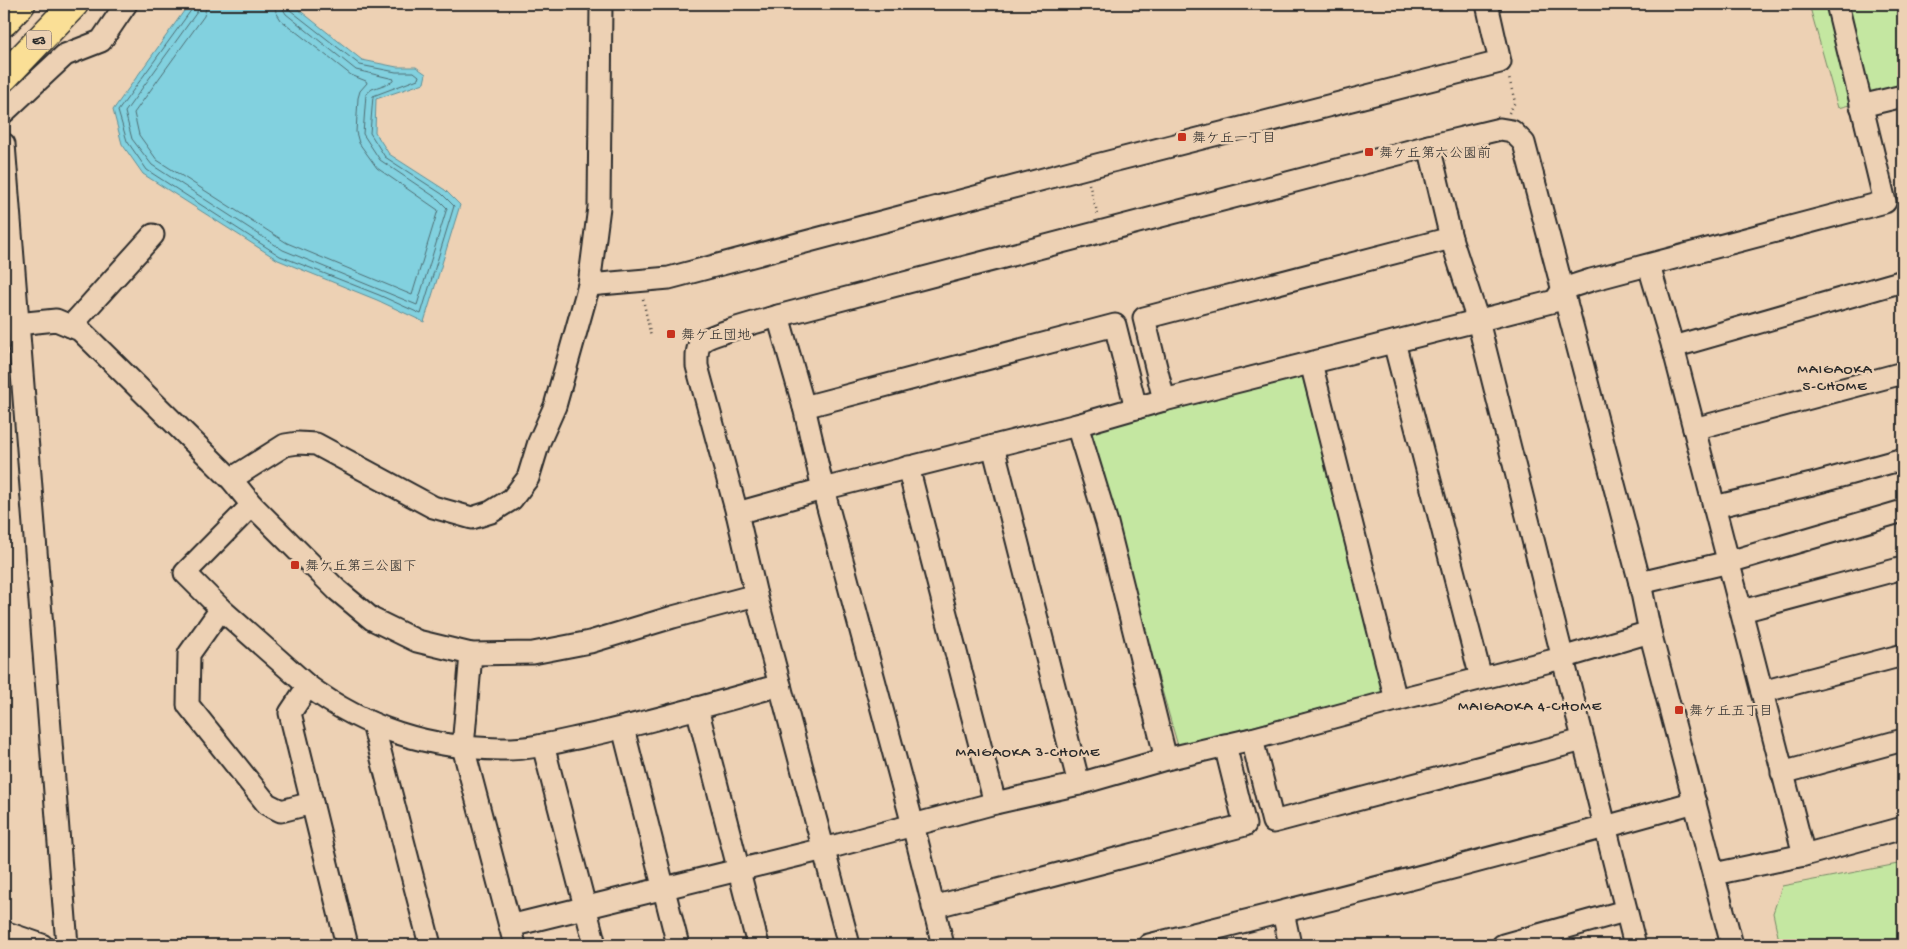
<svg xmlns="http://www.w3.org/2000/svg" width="1907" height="949" viewBox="0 0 1907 949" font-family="'Gochi Hand','Klee One',sans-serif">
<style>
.green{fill:#c4e7a1;stroke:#788966}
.water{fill:#82d1df;stroke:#5f8f97}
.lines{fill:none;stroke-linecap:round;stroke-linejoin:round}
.shore{stroke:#4e6d73;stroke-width:1}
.minor-casing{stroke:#2b2b2b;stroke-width:25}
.highway-casing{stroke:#2b2b2b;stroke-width:31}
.path{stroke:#2b2b2b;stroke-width:2.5;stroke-dasharray:1 4;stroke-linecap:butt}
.minor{stroke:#edd1b4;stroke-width:21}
.highway{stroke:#fadf96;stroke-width:28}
.poi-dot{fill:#c8321e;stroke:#edd1b4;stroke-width:2}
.labels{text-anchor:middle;stroke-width:5;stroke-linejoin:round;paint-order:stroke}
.shield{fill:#edd1b4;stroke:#655d54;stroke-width:1}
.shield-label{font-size:12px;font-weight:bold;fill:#2b2b2b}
.poi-label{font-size:14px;fill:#2b2b2b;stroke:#edd1b4;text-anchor:start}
.neighbourhood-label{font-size:15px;letter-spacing:1px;fill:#2b2b2b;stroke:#edd1b4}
</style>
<rect width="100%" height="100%" fill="#edd1b4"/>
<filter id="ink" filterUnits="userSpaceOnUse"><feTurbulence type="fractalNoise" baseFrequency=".02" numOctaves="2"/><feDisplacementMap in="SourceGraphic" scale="10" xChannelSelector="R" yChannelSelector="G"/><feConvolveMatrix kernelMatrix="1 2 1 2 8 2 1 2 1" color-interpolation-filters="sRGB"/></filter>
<g filter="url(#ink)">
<g class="green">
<path d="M1809,4H1903V91L1838,108Z"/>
<path d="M1302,376L1387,691L1178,746L1088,432Z"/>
<path d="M1903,863V945H1780L1773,913L1782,886Z"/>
</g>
<path class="water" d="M189,4H285L293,5L362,60L397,67H416L426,74L424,83L376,99L375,132L389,154L445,190L460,205L424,322L377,300L278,260L143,174L122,144L113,110Z"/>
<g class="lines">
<g class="shore">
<path d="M193,4L192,9L118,111L127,141L147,170L280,256L379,295L421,314L454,206L442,194L385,157L370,133L373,96L418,79L419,76L414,72H396L360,65L290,10L288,4"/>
<path d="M199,4L197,12L125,112L132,139L152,165L283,250L417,305L447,208L438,199L380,160L363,134L366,94L372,89L392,82L394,79L356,70L286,14L283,9L282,4"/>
<path d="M207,4L204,16L134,113L139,135L157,160L287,243L412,295L438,210L377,168L359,143L356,132L358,98L360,91L367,83L366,81L351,75L281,20L276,12L274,4"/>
</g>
<g class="minor-casing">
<g id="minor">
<path d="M1861,106L1903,96"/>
<path d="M4,112L65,55L101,41L126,4"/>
<path d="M4,144L67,945"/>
<path d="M1429,146L1451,238L1478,321L1635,945"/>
<path d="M1649,266L1673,347L1804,855"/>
<path d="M589,285L669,278L1085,168L1500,62L1487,4"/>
<path d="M778,316L804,407L823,489L913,825L943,945"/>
<path d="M17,324L56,320L80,330L231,479L252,505L337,590L372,619L417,641L471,654L533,653L590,642L673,617L756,595"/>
<path d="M71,326L153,235"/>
<path d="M1394,342L1481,678"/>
<path d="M1673,347L1903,281"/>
<path d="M1311,363L1396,700"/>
<path d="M1164,400L1144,318L1451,238"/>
<path d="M804,407L1115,325L1136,408"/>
<path d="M1077,425L1107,523L1166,759"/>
<path d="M1694,429L1903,373"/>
<path d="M993,446L1079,784"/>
<path d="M908,467L995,803"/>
<path d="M231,479L285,445L298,443L316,444L433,507L472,518L491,512L512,499L528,478L539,442L555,406L589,285L599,207L601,4"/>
<path d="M252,505L185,573L221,609L308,686C366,729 428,748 500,749C528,750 558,742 586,736C651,722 716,703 780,685"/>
<path d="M1714,507L1812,484L1903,459"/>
<path d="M737,513L823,489L1077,425L1164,400L1555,301L1563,289L1591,280L1885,202L1837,4"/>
<path d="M1640,583L1729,562L1903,511"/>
<path d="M221,609L189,654L188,705L267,804L281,811L312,803"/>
<path d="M1742,611L1903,568"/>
<path d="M471,654L463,747L515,945"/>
<path d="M308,686L290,713L347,945"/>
<path d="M1762,692L1903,655"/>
<path d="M697,708L758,945"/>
<path d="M373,724L430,945"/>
<path d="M623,728L678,945"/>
<path d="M1252,739L1273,822L1583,740"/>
<path d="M543,745L595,945"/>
<path d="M1782,773L1903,740"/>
<path d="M1714,874L1804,855L1903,828"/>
<path d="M933,907L1245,825L1225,745"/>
<path d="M1283,912L1290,945"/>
<path d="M510,926L824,849L995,803L1079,784L1166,759L1252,739L1396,700L1562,658L1650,632"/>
<path d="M4,932L42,945"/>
<path d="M849,945L756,595L737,513L697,366C697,358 696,349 701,343C707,335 765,320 778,316L1429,146L1500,129L1512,131L1524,143L1640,583L1650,632L1732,945"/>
<path d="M1149,945C1332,900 1514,853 1695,802"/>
<path d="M1503,945L1625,911"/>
</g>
</g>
<g class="highway-casing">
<g id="highway">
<path d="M4,22L21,4"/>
<path d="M4,77L74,4"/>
</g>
</g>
<g class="path">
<path d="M1509,113L1515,102L1509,78"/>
<path d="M1089,184L1098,215"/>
<path d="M643,299L651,337"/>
</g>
<use href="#minor" class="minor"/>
<use href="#highway" class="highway"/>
</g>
</g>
<g class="poi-dot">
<rect x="1177" y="132" width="10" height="10" rx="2.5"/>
<rect x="1364" y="147" width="10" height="10" rx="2.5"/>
<rect x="666" y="329" width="10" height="10" rx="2.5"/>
<rect x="290" y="560" width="10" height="10" rx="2.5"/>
<rect x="1674" y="705" width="10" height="10" rx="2.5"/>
</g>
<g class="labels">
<rect class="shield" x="26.5" y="30.5" width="25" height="19" rx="4"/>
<g class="shield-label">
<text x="39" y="44">E3</text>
</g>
<g class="poi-label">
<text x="1192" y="142">舞ケ丘一丁目</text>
<text x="1379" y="157">舞ケ丘第六公園前</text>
<text x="681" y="339">舞ケ丘団地</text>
<text x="305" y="570">舞ケ丘第三公園下</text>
<text x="1689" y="715">舞ケ丘五丁目</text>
</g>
<g class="neighbourhood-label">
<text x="1835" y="373">MAIGAOKA<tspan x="1835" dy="17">5-CHOME</tspan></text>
<text x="1530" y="710">MAIGAOKA 4-CHOME</text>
<text x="1028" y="756">MAIGAOKA 3-CHOME</text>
</g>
</g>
<rect width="1907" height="949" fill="none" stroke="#edd1b4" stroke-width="20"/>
<rect x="10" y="10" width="1887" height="929" fill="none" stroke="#2b2b2b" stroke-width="2" filter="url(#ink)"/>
</svg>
